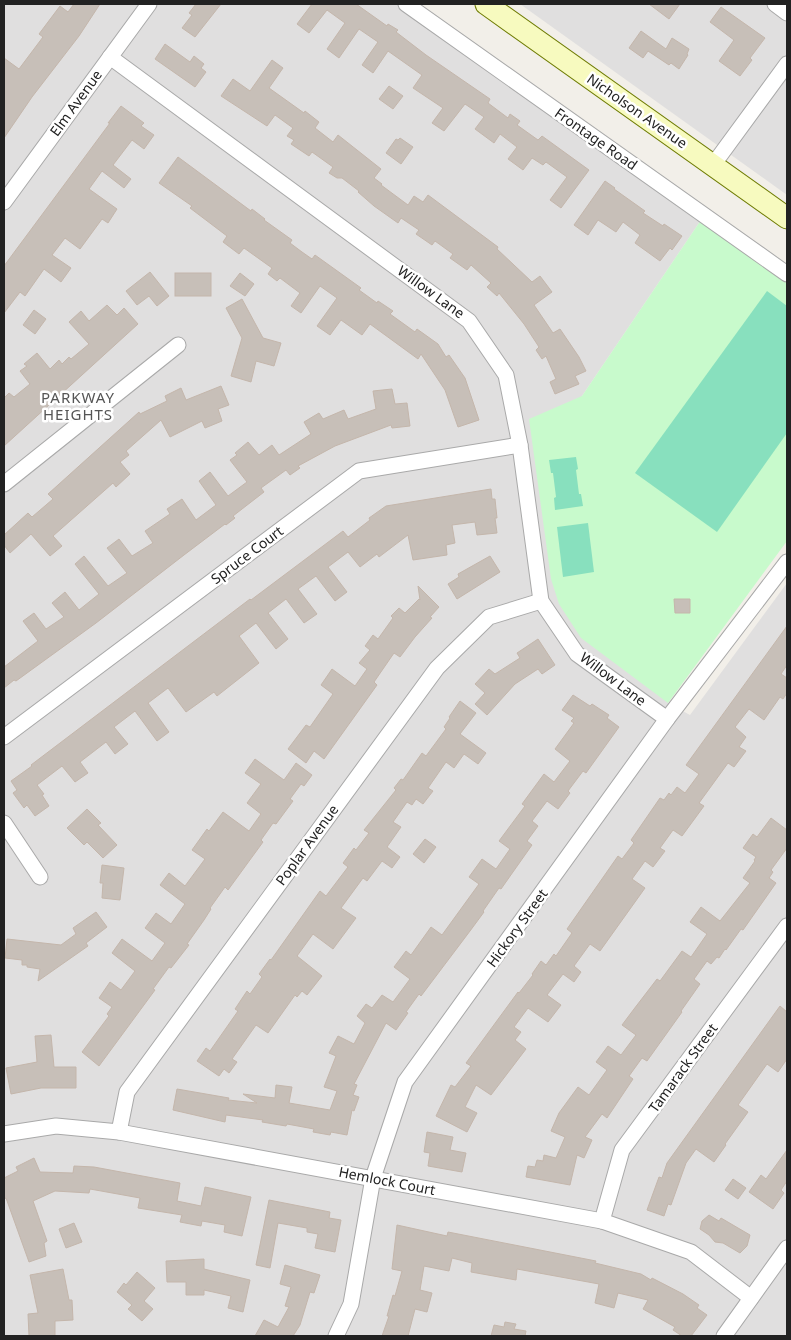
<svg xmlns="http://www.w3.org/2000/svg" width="791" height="1340" viewBox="0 0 791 1340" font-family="'Noto Sans',sans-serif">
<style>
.residential{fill:#e0dfdf}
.park{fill:#c8facc}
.pitch{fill:#88e0be}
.building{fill:#c7bfb8;stroke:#c4b6ab}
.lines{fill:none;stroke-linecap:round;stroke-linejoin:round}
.minor-casing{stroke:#a9a9a9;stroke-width:17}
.secondary-casing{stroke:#707d05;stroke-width:23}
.minor{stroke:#fff;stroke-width:15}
.secondary{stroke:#f7fabf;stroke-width:21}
.labels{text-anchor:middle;stroke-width:5;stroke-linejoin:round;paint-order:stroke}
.street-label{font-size:14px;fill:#222;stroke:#fff}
.neighbourhood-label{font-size:15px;letter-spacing:1px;fill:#555;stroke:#fff}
</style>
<rect width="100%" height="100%" fill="#f2efe9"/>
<g class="residential">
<path d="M4,4H400L701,220L582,396L668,703L690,715L787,583V1336H4Z"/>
<path d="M520,4H787V195Z"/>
</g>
<path class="park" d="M701,220L787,282V541L668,703L581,638L559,604L551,579L529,419L582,396Z"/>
<g class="pitch">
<path d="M767,291L787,306V433L717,532L635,473Z"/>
<path d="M576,457L578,469L576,470L579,494H581L583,506L555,510L554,498L556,497L553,473H551L549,460Z"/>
<path d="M588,523L594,572L563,577L557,527Z"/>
</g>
<g class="building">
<path d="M74,4H100L79,36L32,97L4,138V58L19,69L43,37L39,34L60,6L68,12Z"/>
<path d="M196,4H221L195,37L182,28L192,15L189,13Z"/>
<path d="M312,4H356L387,26L388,24L398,30L396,32L426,55L490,99L488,103L508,118L510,114L520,121L517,125L538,140L542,136L589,170L561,208L550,200L567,177L546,162L543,165L532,158L523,170L508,159L517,147L500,134L494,143L475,129L484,117L465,104L444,131L432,123L443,108L413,88L422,75L388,51L373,73L362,65L378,42L359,29L339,58L327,49L345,23L327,10L309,33L297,24Z"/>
<path d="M649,4H680L669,19Z"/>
<path d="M721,7L765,38L750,58L752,60L740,76L719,61L734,40L710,22Z"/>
<path d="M641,31L666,49L672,38L689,49L687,54L688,55L679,69L671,63L669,65L648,51L643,58L629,48Z"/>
<path d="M165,44L190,62L194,56L204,64L201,68L206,72L195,87L155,59Z"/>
<path d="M272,60L283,68L269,88L304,113L305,111L319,122L315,128L333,142L338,135L381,169L374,178L382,184L381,185L408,205L414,196L423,202L428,195L498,247L497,249L532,282L540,276L552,292L534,305L553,333L560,329L579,357L586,371L575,376L579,384L555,394L550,382L556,379L546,356L542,359L536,350L539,347L524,324L499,293L497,296L487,287L491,283L471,265L467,270L450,258L453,254L435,241L432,245L416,234L419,230L401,218L398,223L374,206L358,192L359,191L342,178H337L329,173L333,167L312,152L309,156L291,144L294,140L287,136L293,128L275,115L267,126L221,96L233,79L250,91Z"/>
<path d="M389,86L403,96L393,109L379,99Z"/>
<path d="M121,106L144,123L141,126L154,135L144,149L132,140L113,165L131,179L124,188L102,171L89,189L117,209L108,223L102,219L80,249L65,238L52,255L71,268L61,282L44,269L25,296L20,292L4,313V266L110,123H108Z"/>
<path d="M400,138L413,147L401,164L386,153L396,139L398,140Z"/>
<path d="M178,157L251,211L252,209L265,219L264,220L292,240L290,243L302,252L312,259L315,255L361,288L359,290L377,303L378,301L393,311L390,314L415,332L417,329L438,344L446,357L449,355L465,378L479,420L458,427L445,390L421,354L418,359L370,324L362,335L341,320L330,335L317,326L337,298L320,286L301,313L291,306L300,293L280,278L277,281L268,274L272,268L244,248L239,254L223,242L227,236L190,208L192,206L159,183Z"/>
<path d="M605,181L615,188L614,189L645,211L643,213L663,226L664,224L682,236L672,250L670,248L660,261L635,243L640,235L623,222L616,232L598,220L588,235L574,225Z"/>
<path d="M150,272L169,296L157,306L149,296L137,305L126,291Z"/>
<rect x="175" y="273" width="36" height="23"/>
<path d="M240,273L254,284L245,296L230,286Z"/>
<path d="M242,299L263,338L281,343L274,366L256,361L251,382L231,376L242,338L226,308Z"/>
<path d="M107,305L117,315L124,308L138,324L4,446V398L9,393L14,397L30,384L20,371L27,366L24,364L37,353L50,369L59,360L62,364L69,357L71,359L89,344L69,322L81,311L89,321Z"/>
<path d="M34,310L46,319L35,334L23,325Z"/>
<path d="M221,386L229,405L218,409L222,421L205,428L202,421L170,437L161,420L126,451L129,455L120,462L130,474L116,487L113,483L53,536L62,546L50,556L31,534L10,553L4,545V535L28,513L32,517L53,499L48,494L139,412L140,414L167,401L165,396L181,388L186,400Z"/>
<path d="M392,389L395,404L407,403L410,426L392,428L391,425L335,446L298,466L300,468L290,475L286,470L261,488L264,492L233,516L235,518L226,525L225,524L184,555L96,623L16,681L14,680L4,688V667L38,641L23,621L34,613L46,629L64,617L52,603L65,592L79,610L99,594L75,564L84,556L108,586L127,573L107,548L119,539L132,556L153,543L145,531L170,514L167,509L182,499L196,520L216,505L199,481L210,472L228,496L247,482L230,460L237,455L235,453L248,442L259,455L272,445L279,455L311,434L304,422L319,413L323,419L344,410L348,419L376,409L373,391Z"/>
<path d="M491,489L492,499H495L497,518H495L497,533L477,535L475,522L452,525L455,543L446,545L447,555L413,560L408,535L379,557L377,554L360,567L348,552L328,567L347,592L335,601L316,576L298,589L317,614L304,623L286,599L268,613L288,639L276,649L256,623L239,636L259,663L217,696L214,692L186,712L168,688L148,703L169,732L157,741L135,711L114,727L128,744L115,754L106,742L80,762L88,773L75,782L62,766L37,785L44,794L42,795L49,806L35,816L27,805L24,808L13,793L17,790L11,781L32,766L31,765L250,599L251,600L343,531L348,537L370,520L369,518L386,506Z"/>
<path d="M490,556L500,572L457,599L448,584L459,577L458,574Z"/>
<path d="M418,586L439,607L430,617L432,618L415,637L400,657L394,653L374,682L377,685L324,759L314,751L306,763L288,749L306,725L310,727L333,694L321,685L332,669L355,686L367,669L359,663L370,650L365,646L373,635L378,639L393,618L391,616L399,608L405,613L419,599L420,600Z"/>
<path d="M674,599H690V613H675Z"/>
<path d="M787,626V665L781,674L787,678V693L783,699L780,697L764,720L749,709L735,727L746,737L739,747L746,751L734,767L728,763L699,803L704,806L682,836L673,830L660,848L665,851L653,867L645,861L632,879L645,888L600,951L590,944L574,966L581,972L574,982L563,974L547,995L561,1005L548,1022L528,1008L514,1027L521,1032L515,1040L526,1049L491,1095L476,1085L465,1107L477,1113L467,1132L436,1116L451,1085L455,1087L471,1066L466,1063L518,992L519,993L533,975L532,974L541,961L546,965L554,954L556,956L572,933L567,929L618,856L622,859L634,843L631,840L660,798L664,800L669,793L671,795L677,787L685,793L699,774L686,765Z"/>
<path d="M538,639L555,665L542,674L538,669L515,684L487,715L475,704L485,693L475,684L489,669L495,674L520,658L517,653Z"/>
<path d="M573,695L590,706L592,704L609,715L607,718L619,727L586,773L583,771L568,791L570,793L558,809L547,801L532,821L538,826L527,841L532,845L501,889L499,888L483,911L484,912L470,931L421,996L419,994L406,1012L408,1013L396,1030L386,1023L354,1084L357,1085L353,1095L359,1097L354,1111L352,1110L347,1135L331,1132L330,1135L313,1132L314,1129L287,1124L286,1126L262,1122L263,1120L226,1115L225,1122L173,1110L177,1089L229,1098L228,1100L257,1103L243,1094L275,1098L276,1085L292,1087L289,1103L330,1110L337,1091L324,1087L336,1056L329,1053L338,1036L354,1044L365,1023L357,1016L366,1004L372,1008L382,995L393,1002L410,979L394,967L406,951L411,955L431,927L442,935L479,884L469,877L482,859L496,869L510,849L499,841L525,806L522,804L544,774L554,782L570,761L555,749L574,723L571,721L574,718L562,710Z"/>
<path d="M460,701L476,713L460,734L486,753L478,764L464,754L454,768L446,762L428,788L433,791L423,804L416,799L412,805L407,802L393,822L401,827L387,847L400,857L392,868L382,861L367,881L363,878L341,908L356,918L333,949L313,934L297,956L322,976L307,995L302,991L297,997L295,995L268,1033L256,1025L232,1059L237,1062L229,1073L224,1069L219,1076L197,1061L206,1048L210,1051L238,1011L235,1009L247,991L250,994L262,977L259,974L270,959L271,960L320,891L326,896L348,867L343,863L354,848L356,850L369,833L364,830L396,790L394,788L401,779L403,780L422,753L426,756L446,729L444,727L450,718L449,717Z"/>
<path d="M255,759L284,780L296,763L312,775L304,786L301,784L290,799L293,801L276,824L273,823L261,840L263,842L228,890L225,887L210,908L211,909L204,920L187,944L189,945L171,968L169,967L153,989L155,990L99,1066L82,1052L109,1016L107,1014L112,1007L99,998L110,982L121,990L135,971L112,953L122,939L152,961L165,943L145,928L156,913L171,924L185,904L160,885L169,873L185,886L205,859L192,850L207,829L209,831L223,812L249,831L261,814L247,803L261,784L245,773Z"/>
<path d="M87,809L101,823L98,825L117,845L103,858L87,842L84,845L67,828Z"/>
<path d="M771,818L787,830V848L771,870L773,872L769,878L776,883L743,930L741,929L726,950L725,949L719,958L717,957L711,964L707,961L694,979L700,984L681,1011L682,1012L647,1061L642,1058L629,1076L633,1079L607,1118L602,1114L585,1137L592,1140L584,1158L577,1155L570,1185L526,1177L528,1166L535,1167L537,1160L543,1161L544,1155L556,1158L565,1137L551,1131L559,1113L578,1087L589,1095L607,1070L596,1062L608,1046L621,1055L636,1035L622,1025L634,1009L657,979L660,981L682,951L691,957L707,934L690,922L701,907L720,921L750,883L743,878L755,861L754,860L756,857L743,848L753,834L757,837Z"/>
<path d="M425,839L436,847L424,863L413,854Z"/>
<path d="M102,865L124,868L120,900L102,898L103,883H100Z"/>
<path d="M96,912L107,927L86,943L88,946L38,981L40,969L27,967V965H22V960L5,958L7,939L61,945L76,934L73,928Z"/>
<path d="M780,1006L787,1012V1059L778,1072L767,1064L738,1105L748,1112L725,1144L726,1145L714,1162L696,1149L686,1163L671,1205L668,1204L664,1216L647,1210L659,1177L662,1178L667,1163Z"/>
<path d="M51,1035L54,1067H76V1088H41L11,1094L6,1068L37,1062L35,1036Z"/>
<path d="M427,1132L453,1137L450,1150L466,1153L462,1172L428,1166L430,1153L424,1152Z"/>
<path d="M787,1150V1181L781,1190L784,1193L773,1209L749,1192L761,1175L766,1179Z"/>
<path d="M34,1158L40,1172L73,1173L74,1166L94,1167L180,1183L177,1201L201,1206L205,1187L251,1197L242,1236L224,1232L225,1225L202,1221L201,1226L180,1222L182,1215L138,1208L140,1198L90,1189L89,1193L55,1191L33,1201L47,1241L44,1243L46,1256L29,1262L6,1198L4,1199V1178L18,1171L16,1167Z"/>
<path d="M733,1179L746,1188L738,1199L725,1190Z"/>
<path d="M269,1200L330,1212L329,1218L341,1220L335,1252L315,1248L318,1234L307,1232V1228L278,1223L270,1268L256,1265Z"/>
<path d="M709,1215L719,1221L721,1218L750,1235L747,1246L740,1253L723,1243L715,1242L709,1235L700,1229L702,1221Z"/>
<path d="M74,1223L82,1242L66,1248L59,1229Z"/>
<path d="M397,1225L447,1236L448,1232L596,1261L595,1263L641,1274L651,1280L652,1278L683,1294L699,1305L697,1308L707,1315L691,1336H682L673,1330L675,1327L643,1309L648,1300L618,1293L614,1308L595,1303L599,1284L517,1269L516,1280L471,1272L472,1263L452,1258L449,1271L424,1266L420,1290L432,1293L427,1312L415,1309L408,1336H382L389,1316H387L393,1295L395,1296L402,1271L392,1269Z"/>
<path d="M204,1259V1269L250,1280L243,1312L228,1308L231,1296L204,1290V1295H186V1282H167L166,1261Z"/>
<path d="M285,1265L320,1275L314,1293L310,1292L300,1325L293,1336H255L264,1320L278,1327L289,1307L285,1306L291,1287L280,1284Z"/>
<path d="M63,1269L69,1300H72L73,1320L55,1321V1336H29L28,1314L38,1313L30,1275Z"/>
<path d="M137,1272L155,1288L144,1301L153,1309L142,1321L128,1309L132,1305L117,1292L124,1283L126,1285Z"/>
<path d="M505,1322L516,1324L514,1329L526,1331L525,1336H491L494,1325L504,1327Z"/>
</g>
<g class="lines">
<g class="minor-casing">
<g id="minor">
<path d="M406,4L787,274"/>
<path d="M775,4L787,13"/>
<path d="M110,57L469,321L506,375L520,445L541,601L577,654L667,719"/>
<path d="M713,165L787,64"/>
<path d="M4,202L149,4"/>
<path d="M4,484L178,345"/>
<path d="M4,737L359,471L520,445"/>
<path d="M4,823L40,877"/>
<path d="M119,1132L127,1092L437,668L489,617L541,601"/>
<path d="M4,1134L56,1126L119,1132L602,1221L691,1252L751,1298"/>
<path d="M602,1221L622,1150L787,926"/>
<path d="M336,1336L351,1304L373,1178L405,1082L667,719L787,562"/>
<path d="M724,1336L787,1248"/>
</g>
</g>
<g class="secondary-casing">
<path id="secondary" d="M486,4L787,218"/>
</g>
<use href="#minor" class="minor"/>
<use href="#secondary" class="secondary"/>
</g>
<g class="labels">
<g class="street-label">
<text transform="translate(76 103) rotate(-54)" y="5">Elm Avenue</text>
<text transform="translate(637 111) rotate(35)" y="5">Nicholson Avenue</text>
<text transform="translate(596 139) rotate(35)" y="5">Frontage Road</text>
<text transform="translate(431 292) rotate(36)" y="5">Willow Lane</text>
<text transform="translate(247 555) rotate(-37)" y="5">Spruce Court</text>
<text transform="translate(613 679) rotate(37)" y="5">Willow Lane</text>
<text transform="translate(307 845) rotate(-54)" y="5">Poplar Avenue</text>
<text transform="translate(517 928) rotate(-54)" y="5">Hickory Street</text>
<text transform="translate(683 1068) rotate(-54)" y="5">Tamarack Street</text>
<text transform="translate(387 1181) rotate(11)" y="5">Hemlock Court</text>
</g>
<g class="neighbourhood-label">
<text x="78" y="403">PARKWAY<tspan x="78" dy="17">HEIGHTS</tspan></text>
</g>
</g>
<rect width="791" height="1340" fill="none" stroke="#222222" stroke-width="10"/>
</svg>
